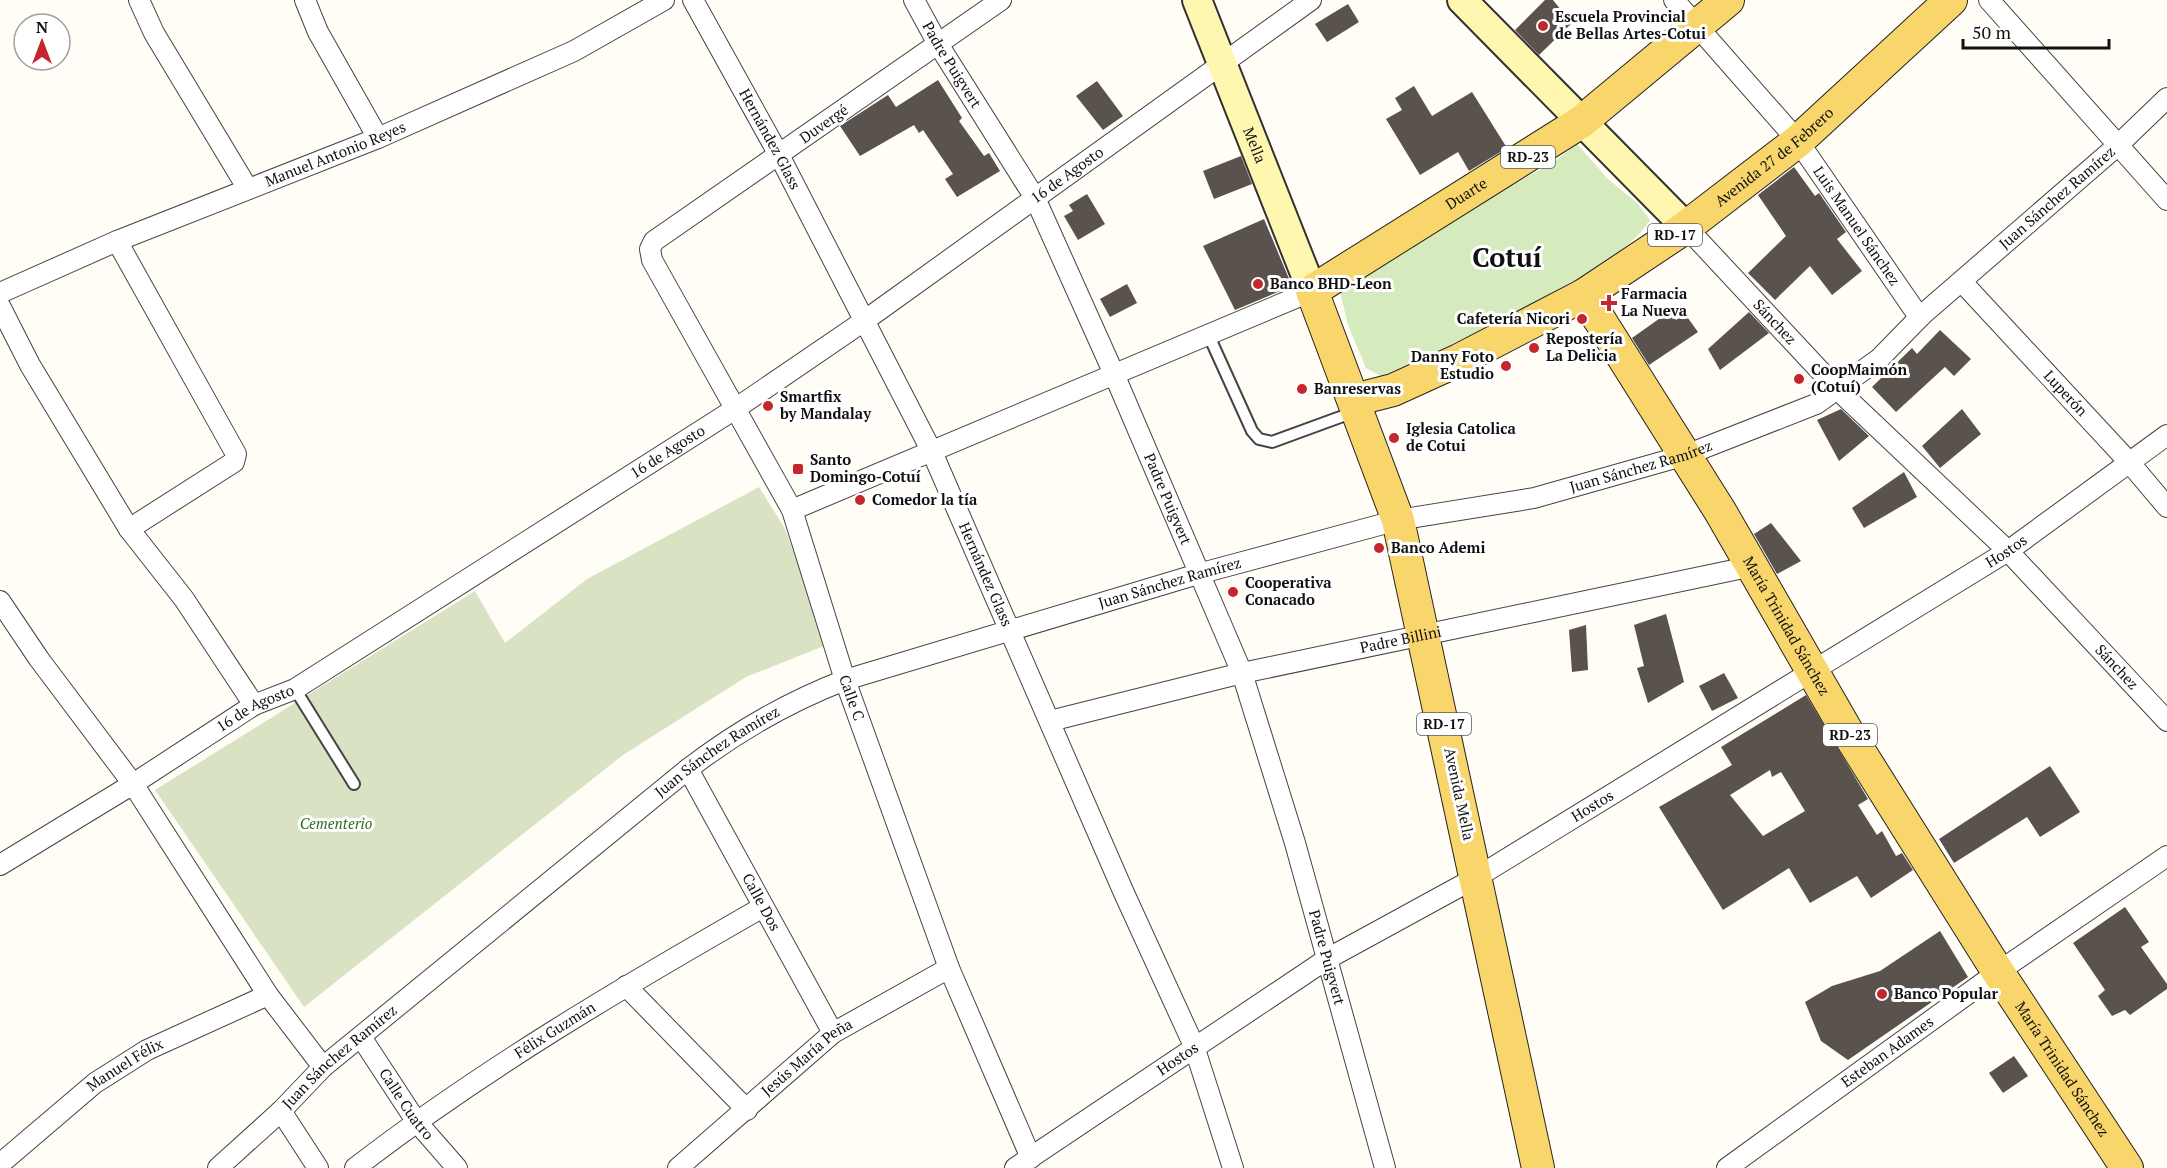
<svg xmlns="http://www.w3.org/2000/svg" width="2167" height="1168" viewBox="0 0 2167 1168" font-family="'PT Serif',serif">
<style>
.green{fill:#d5ebbd}
.cemetery{fill:#d9e3c4}
.building{fill:#5a524d;fill-rule:evenodd}
.lines{fill:none;stroke-linecap:round;stroke-linejoin:round}
.service-casing{stroke:#444;stroke-width:14}
.minor-casing{stroke:#444;stroke-width:22}
.secondary-casing{stroke:#333;stroke-width:32}
.primary-casing{stroke:#222;stroke-width:34}
.service{stroke:#fff;stroke-width:10}
.minor{stroke:#fff;stroke-width:20}
.secondary{stroke:#fff6b0;stroke-width:28}
.primary{stroke:#f9d66b;stroke-width:32}
.poi-dot{fill:#c4262e;stroke:#fff;stroke-width:2}
.labels{text-anchor:middle;stroke-width:6;stroke-linejoin:round;paint-order:stroke}
.shield{fill:#fff;stroke:#585858;stroke-width:1.5}
.shield-label{font-size:14px;font-weight:bold;fill:#111}
.poi-label{font-size:15px;font-weight:bold;fill:#111;stroke:#fff;text-anchor:start}
.street-label{font-size:15px;fill:#111;stroke:#fff}
.park-label{font-size:15px;font-style:italic;fill:#2f6b1f;stroke:#fff}
.town-label{font-size:27px;font-weight:bold;fill:#111;stroke:#fff}
</style>
<rect width="100%" height="100%" fill="#fffdf5"/>
<path class="green" d="M1577,144L1608,179L1638,204L1650,220C1616,275 1444,348 1381,376L1366,368L1348,325L1339,287L1397,249L1554,162Z"/>
<path class="cemetery" d="M759,487L784,527L829,644L746,677L623,755L304,1007L155,790L475,591L505,643L587,579Z"/>
<g class="building">
<path d="M1545,0H1553L1561,10L1575,20L1539,55L1515,30Z"/>
<path d="M1348,4L1359,22L1327,42L1315,24Z"/>
<path d="M938,80L962,118L959,121L984,156L989,153L1000,171L957,197L945,179L953,174L923,130L919,133L914,125L860,156L840,126L888,95L896,107Z"/>
<path d="M1097,81L1123,116L1103,130L1076,96Z"/>
<path d="M1414,86L1432,116L1472,92L1507,148L1469,171L1458,152L1420,175L1386,119L1402,110L1395,98Z"/>
<path d="M1241,156L1252,184L1214,199L1203,171Z"/>
<path d="M1794,167L1815,196L1819,193L1846,232L1837,239L1862,271L1832,295L1810,266L1775,300L1748,273L1786,236L1758,195Z"/>
<path d="M1087,194L1105,224L1078,240L1064,216L1073,211L1069,205Z"/>
<path d="M1264,219L1292,286L1235,310L1203,246Z"/>
<path d="M1127,284L1137,303L1110,317L1100,299Z"/>
<path d="M1670,311L1676,320L1685,314L1698,332L1649,365L1632,338Z"/>
<path d="M1749,312L1769,333L1720,370L1708,349Z"/>
<path d="M1940,330L1971,359L1954,376L1945,367L1896,412L1872,387L1912,348L1917,354Z"/>
<path d="M1841,409L1869,436L1839,461L1817,420Z"/>
<path d="M1962,409L1981,434L1940,468L1922,446Z"/>
<path d="M1904,472L1917,497L1864,528L1852,508Z"/>
<path d="M1771,523L1801,561L1777,574L1754,534Z"/>
<path d="M1666,614L1684,682L1648,703L1637,668L1644,666L1634,625Z"/>
<path d="M1586,625L1588,670L1572,672L1569,630Z"/>
<path d="M1724,673L1738,698L1712,711L1699,686Z"/>
<path d="M1806,695L1868,799L1858,805L1877,835L1882,831L1896,856L1902,853L1913,870L1871,898L1857,876L1810,903L1789,868L1723,910L1659,807L1732,765L1721,747ZM1770,770L1772,777L1781,772L1805,811L1763,836L1730,795Z"/>
<path d="M2050,766L2080,812L2040,837L2027,817L1954,863L1939,839Z"/>
<path d="M2125,907L2149,942L2141,947L2167,984V989L2130,1015L2125,1010L2112,1016L2098,996L2105,990L2073,943Z"/>
<path d="M1940,931L1968,977L1848,1060L1821,1041L1805,1002L1832,986L1880,971Z"/>
<path d="M2014,1056L2028,1076L2003,1093L1989,1073Z"/>
</g>
<g class="lines">
<g class="service-casing">
<g id="service">
<path d="M1209,336L1252,431L1259,439L1272,442L1354,412"/>
<path d="M295,689L354,784"/>
</g>
</g>
<g class="minor-casing">
<g id="minor">
<path d="M139,0L154,33L248,189"/>
<path d="M305,0L318,32L378,138"/>
<path id="s1" d="M693,0L779,155L932,452L1124,893L1194,1046L1233,1168"/>
<path id="s2" d="M914,0L938,44L1035,198L1114,374L1242,673L1295,843L1385,1168"/>
<path id="s3" d="M1001,0L654,241L650,249L652,260L792,510L845,680L949,968L1031,1158"/>
<path id="s4" d="M1674,0L1798,141L1915,311L1922,315"/>
<path d="M1989,0L2167,200"/>
<path id="s5" d="M1686,227L1838,390L2008,551L2167,721"/>
<path d="M117,241L236,454L234,462L129,529"/>
<path id="s6" d="M1962,282L2129,462L2167,507"/>
<path id="s7" d="M0,293L117,241L378,138L574,51L664,0"/>
<path d="M0,306L30,365L129,529L184,599L254,705"/>
<path d="M792,510L1312,291"/>
<path d="M0,601L39,659L133,784L268,995L323,1067"/>
<path id="s8" d="M1050,721L1242,673L1753,566"/>
<path id="s9" d="M688,769L833,1033"/>
<path id="s10" d="M0,865L133,784L254,705L295,689L735,409L864,321L1311,0"/>
<path d="M626,986L747,1110"/>
<path id="s11" d="M361,1037L416,1121L457,1168"/>
<path d="M281,1111L318,1168"/>
<path id="s12" d="M0,1164L95,1083L147,1050L268,995"/>
<path id="s13" d="M218,1168L281,1111L323,1067L688,769C736,732 788,702 845,680L1198,574L1398,520L1534,498L1686,455L1816,404L1879,359L1922,315L2117,146L2167,98"/>
<path id="s14" d="M355,1168C483,1069 623,987 763,907"/>
<path id="s15" d="M678,1168L833,1033L949,968"/>
<path id="s16" d="M1015,1168L1327,959L1477,877L2008,551L2167,435"/>
<path id="s17" d="M1727,1168L1998,972L2167,856"/>
</g>
</g>
<g class="secondary-casing">
<g id="secondary">
<path id="s18" d="M1197,0L1312,291"/>
<path d="M1462,0L1686,227"/>
</g>
</g>
<g class="primary-casing">
<g id="primary">
<path id="s19" d="M1584,295L1720,511L1848,733L1998,972L2127,1168"/>
<path id="s20" d="M1354,400L1393,390L1459,360L1584,295L1686,227L1798,141L1951,0"/>
<path id="s21" d="M1538,1168L1398,520L1312,291L1581,122L1728,0"/>
</g>
</g>
<use href="#service" class="service"/>
<use href="#minor" class="minor"/>
<use href="#secondary" class="secondary"/>
<use href="#primary" class="primary"/>
</g>
<g class="poi-dot">
<circle cx="1543" cy="26" r="6"/>
<circle cx="1258" cy="284" r="6"/>
<path d="M1606 294h6v6h6v6h-6v6h-6v-6h-6v-6h6z"/>
<circle cx="1582" cy="319" r="6"/>
<circle cx="1534" cy="348" r="6"/>
<circle cx="1506" cy="366" r="6"/>
<circle cx="1799" cy="379" r="6"/>
<circle cx="1302" cy="389" r="6"/>
<circle cx="768" cy="406" r="6"/>
<circle cx="1394" cy="438" r="6"/>
<rect x="792" y="463" width="12" height="12" rx="3"/>
<circle cx="860" cy="500" r="6"/>
<circle cx="1379" cy="548" r="6"/>
<circle cx="1233" cy="592" r="6"/>
<circle cx="1882" cy="994" r="6"/>
</g>
<g class="labels">
<g class="shield">
<rect x="1501" y="146" width="54" height="22" rx="4.5"/>
<rect x="1648" y="224" width="54" height="22" rx="4.5"/>
<rect x="1417" y="713" width="54" height="22" rx="4.5"/>
<rect x="1823" y="724" width="54" height="22" rx="4.5"/>
</g>
<g class="shield-label">
<text x="1528" y="162">RD-23</text>
<text x="1675" y="240">RD-17</text>
<text x="1444" y="729">RD-17</text>
<text x="1850" y="740">RD-23</text>
</g>
<g class="poi-label">
<text x="1555" y="22">Escuela Provincial<tspan x="1555" dy="17">de Bellas Artes-Cotui</tspan></text>
<text x="1270" y="289">Banco BHD-Leon</text>
<text x="1621" y="299">Farmacia<tspan x="1621" dy="17">La Nueva</tspan></text>
<text x="1570" y="324" text-anchor="end">Cafetería Nicori</text>
<text x="1546" y="344">Repostería<tspan x="1546" dy="17">La Delicia</tspan></text>
<text x="1494" y="362" text-anchor="end">Danny Foto<tspan x="1494" dy="17">Estudio</tspan></text>
<text x="1811" y="375">CoopMaimón<tspan x="1811" dy="17">(Cotuí)</tspan></text>
<text x="1314" y="394">Banreservas</text>
<text x="780" y="402">Smartfix<tspan x="780" dy="17">by Mandalay</tspan></text>
<text x="1406" y="434">Iglesia Catolica<tspan x="1406" dy="17">de Cotui</tspan></text>
<text x="810" y="465">Santo<tspan x="810" dy="17">Domingo-Cotuí</tspan></text>
<text x="872" y="505">Comedor la tía</text>
<text x="1391" y="553">Banco Ademi</text>
<text x="1245" y="588">Cooperativa<tspan x="1245" dy="17">Conacado</tspan></text>
<text x="1894" y="999">Banco Popular</text>
</g>
<g class="street-label">
<text dy="5" stroke="none"><textPath href="#s2" startOffset="75">Padre Puigvert</textPath></text>
<text transform="translate(824 124) rotate(-35)" y="5">Duvergé</text>
<text dy="5" stroke="none"><textPath href="#s1" startOffset="159">Hernández Glass</textPath></text>
<text dy="5" stroke="none"><textPath href="#s18" startOffset="156">Mella</textPath></text>
<text dy="5" stroke="none"><textPath href="#s7" startOffset="363">Manuel Antonio Reyes</textPath></text>
<text dy="5" stroke="none"><textPath href="#s20" startOffset="489">Avenida 27 de Febrero</textPath></text>
<text dy="5" stroke="none"><textPath href="#s10" startOffset="1272">16 de Agosto</textPath></text>
<text dy="5" stroke="none"><textPath href="#s21" startOffset="1090">Duarte</textPath></text>
<text dy="5" stroke="none"><textPath href="#s13" startOffset="2127">Juan Sánchez Ramírez</textPath></text>
<text dy="5" stroke="none"><textPath href="#s4" startOffset="291">Luis Manuel Sánchez</textPath></text>
<text dy="5" stroke="none"><textPath href="#s5" startOffset="130">Sánchez</textPath></text>
<text dy="5" stroke="none"><textPath href="#s6" startOffset="152">Luperón</textPath></text>
<text dy="5" stroke="none"><textPath href="#s10" startOffset="786">16 de Agosto</textPath></text>
<text dy="5" stroke="none"><textPath href="#s13" startOffset="1623">Juan Sánchez Ramírez</textPath></text>
<text dy="5" stroke="none"><textPath href="#s2" startOffset="561">Padre Puigvert</textPath></text>
<text dy="5" stroke="none"><textPath href="#s16" startOffset="1168">Hostos</textPath></text>
<text dy="5" stroke="none"><textPath href="#s1" startOffset="645">Hernández Glass</textPath></text>
<text dy="5" stroke="none"><textPath href="#s13" startOffset="1137">Juan Sánchez Ramírez</textPath></text>
<text dy="5" stroke="none"><textPath href="#s19" startOffset="388">María Trinidad Sánchez</textPath></text>
<text dy="5" stroke="none"><textPath href="#s8" startOffset="360">Padre Billini</textPath></text>
<text dy="5" stroke="none"><textPath href="#s5" startOffset="616">Sánchez</textPath></text>
<text dy="5" stroke="none"><textPath href="#s3" startOffset="926">Calle C</textPath></text>
<text dy="5" stroke="none"><textPath href="#s10" startOffset="300">16 de Agosto</textPath></text>
<text dy="5" stroke="none"><textPath href="#s13" startOffset="651">Juan Sánchez Ramírez</textPath></text>
<text transform="translate(1459 794) rotate(78)" y="5">Avenida Mella</text>
<text dy="5" stroke="none"><textPath href="#s16" startOffset="682">Hostos</textPath></text>
<text dy="5" stroke="none"><textPath href="#s9" startOffset="152">Calle Dos</textPath></text>
<text dy="5" stroke="none"><textPath href="#s2" startOffset="1047">Padre Puigvert</textPath></text>
<text dy="5" stroke="none"><textPath href="#s14" startOffset="243">Félix Guzmán</textPath></text>
<text dy="5" stroke="none"><textPath href="#s17" startOffset="198">Esteban Adames</textPath></text>
<text dy="5" stroke="none"><textPath href="#s16" startOffset="196">Hostos</textPath></text>
<text dy="5" stroke="none"><textPath href="#s13" startOffset="165">Juan Sánchez Ramírez</textPath></text>
<text dy="5" stroke="none"><textPath href="#s15" startOffset="170">Jesús María Peña</textPath></text>
<text dy="5" stroke="none"><textPath href="#s12" startOffset="160">Manuel Félix</textPath></text>
<text dy="5" stroke="none"><textPath href="#s19" startOffset="910">María Trinidad Sánchez</textPath></text>
<text dy="5" stroke="none"><textPath href="#s11" startOffset="81">Calle Cuatro</textPath></text>
</g>
<g class="park-label">
<text x="336" y="829">Cementerio</text>
</g>
<g class="town-label">
<text x="1507" y="267">Cotuí</text>
</g>
</g>
<g transform="translate(42 42)"><circle r="28" fill="#ffffff" stroke="#a0a0a0" stroke-width="1.5"/>
<path d="M0-4.5L10 22L0 15L-10 22Z" fill="#c4262e"/>
<text y="-9" font-size="16" font-weight="bold" text-anchor="middle" fill="#111111">N</text>
</g>
<path d="M1963 39v9h146v-9" fill="none" stroke="#111111" stroke-width="3"/>
<text x="1972" y="39" font-size="18" fill="#111111" stroke="#ffffff" stroke-width="4.5" paint-order="stroke">50 m</text>
</svg>
